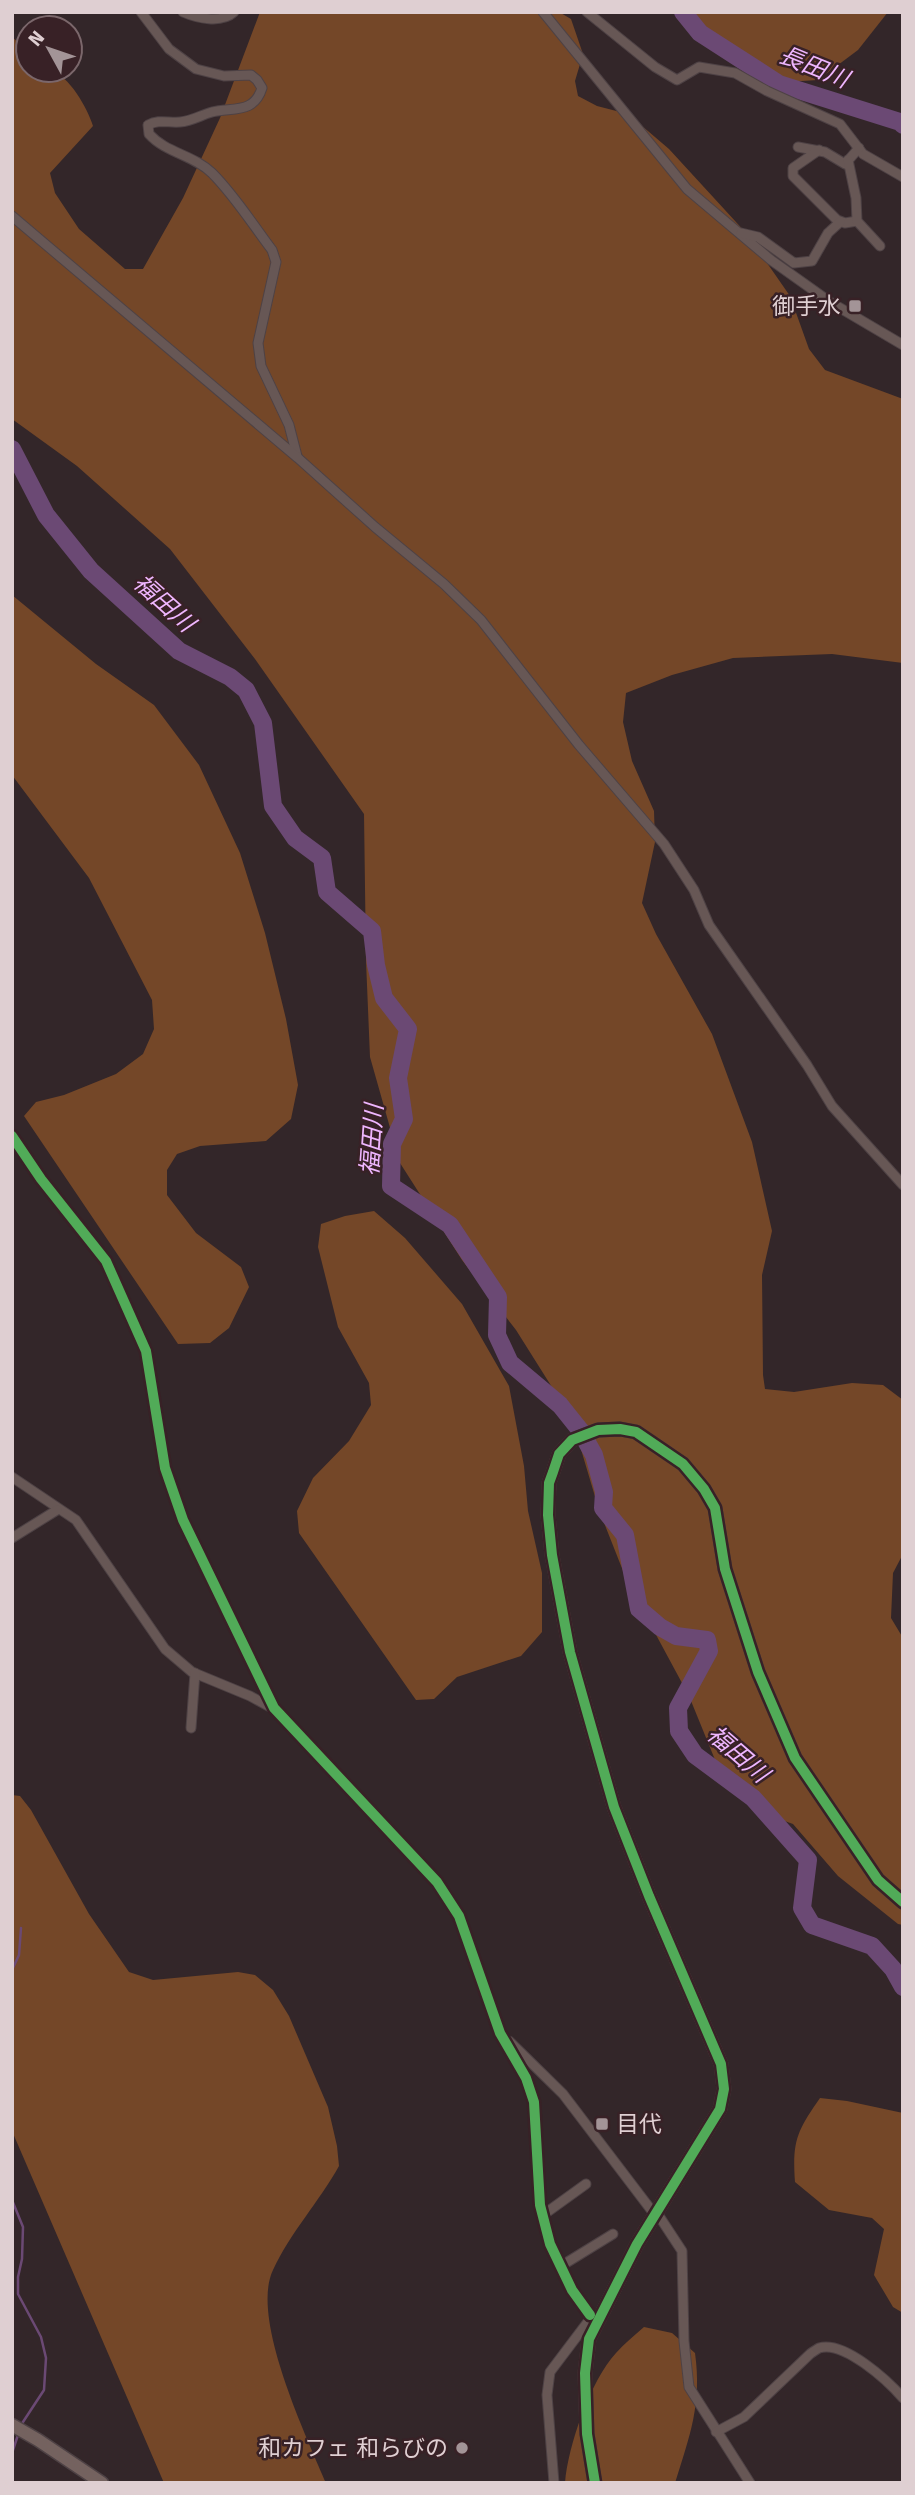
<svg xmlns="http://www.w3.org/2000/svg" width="915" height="2495" viewBox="0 0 915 2495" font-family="'Fira Sans','Noto Sans JP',sans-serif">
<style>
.forest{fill:#744728}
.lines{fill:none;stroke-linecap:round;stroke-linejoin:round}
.stream{stroke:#6b4974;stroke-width:2.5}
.river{stroke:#6b4974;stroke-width:18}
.street-casing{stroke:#4e4245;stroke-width:11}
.secondary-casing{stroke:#4e4245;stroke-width:15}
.street{stroke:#675755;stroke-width:9}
.secondary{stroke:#74625f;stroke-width:12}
.cycleway-casing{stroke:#382126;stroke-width:15}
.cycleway{stroke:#51ab58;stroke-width:10}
.poi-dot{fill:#a39497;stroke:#382126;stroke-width:2.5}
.labels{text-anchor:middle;stroke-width:5;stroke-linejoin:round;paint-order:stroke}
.poi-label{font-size:23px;fill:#dfcfd2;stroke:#382126;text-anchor:end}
.water-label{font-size:24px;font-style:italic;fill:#eeb6fe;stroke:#382126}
</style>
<rect width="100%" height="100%" fill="#332629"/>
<g class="forest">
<path d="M260,12H559L571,19L583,54L575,81L578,96L597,106L628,114L669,149L747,234L790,296L809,349L825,370L903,399V663L832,654L733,658L672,675L626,693L623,722L632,761L654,811L655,842L642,903L656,934L712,1034L752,1142L772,1231L762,1275L763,1375L765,1389L794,1392L852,1383L883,1385L903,1400V1554L893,1573L891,1618L903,1638V1925L898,1924L838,1876L793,1824L762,1813L720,1772L689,1696L627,1581L599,1510L572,1419L516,1330L462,1260L400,1163L370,1057L366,961L364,814L255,659L170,549L77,466L12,419V37L28,51V70C35,70 44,68 50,70C69,75 88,109 93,126L50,173L55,193L79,229L125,269H143L183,198L220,118Z"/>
<path d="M683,12H888L858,50L818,80L786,82L754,71L713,42L686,19Z"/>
<path d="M12,595L96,664L154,705L199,765L240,853L265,933L286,1019L298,1085L291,1119L266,1141L200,1146L177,1154L167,1170V1195L196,1233L241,1267L249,1287L229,1328L210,1343L178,1344L24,1116L36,1102L64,1095L116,1074L143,1054L154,1029L152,1000L89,878L12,775Z"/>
<path d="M374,1211L405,1238L462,1304L509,1386L524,1466L528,1511L542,1573V1632L521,1656L457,1677L434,1699L416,1700L299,1533L297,1511L313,1478L349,1441L371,1405L369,1383L338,1327L318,1247L321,1224L345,1216Z"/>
<path d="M12,1795L20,1796L31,1810L89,1914L129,1972L153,1980L238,1972L255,1975L273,1990L289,2016L328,2107L337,2146L339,2166C319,2202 290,2233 273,2270C250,2318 306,2435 326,2483H164L12,2131Z"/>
<path d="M820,2098L847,2101L903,2113V2313L893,2307L874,2275L884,2229L872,2218L829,2210L795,2182C792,2141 797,2131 820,2098Z"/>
<path d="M644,2327L672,2333L695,2353C702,2404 690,2435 675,2483H565C568,2445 591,2380 616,2353C625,2343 635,2335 644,2327Z"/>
</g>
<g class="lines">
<g class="stream">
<path d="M12,1970L19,1955L21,1928"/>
<path d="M12,2088V2095"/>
<path d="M12,2200L23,2227L22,2259L18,2277V2294L41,2337L46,2358L44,2390L21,2425"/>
<path d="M12,2453L18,2435"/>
<path d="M12,2480L14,2483"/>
</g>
<g class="river">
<path d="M683,12L700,33L779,84L900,122L903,125"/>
<path d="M12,449L46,515L91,571L179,651L230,677L246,690L263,723L273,806L295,838L322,858L327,892L372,931L376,965L384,998L408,1029L398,1078L404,1119L392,1144L391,1186L450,1225L498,1297L497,1335L510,1363L560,1405L580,1430L594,1455L604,1492L603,1508L625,1535L639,1609L660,1627L676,1636L707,1640L709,1651L678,1708L679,1731L695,1755L753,1798L808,1860L802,1908L812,1925L872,1946L893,1969L903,1987"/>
</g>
<g class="street-casing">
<g id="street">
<path d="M141,12L169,49L196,69L224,76L251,75L257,80L262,88C254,114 233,107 212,112C201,115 192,121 180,122C168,123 159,119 148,125L149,134C166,153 194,155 212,173C235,196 253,225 272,250L276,262L258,343L261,366L289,425L297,456"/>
<path d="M183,12C197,18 221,24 234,12"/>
<path d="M543,12L687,189L771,260L830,302L903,345"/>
<path d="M587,12L655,67L677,80L699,67L735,73L767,91L840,124L863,154L903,177"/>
<path d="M798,147L825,152L845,164L859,148"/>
<path d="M819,150L793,168V176L837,220L845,223L857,221"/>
<path d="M848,160L856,198L857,221L880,246"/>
<path d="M12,216L298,458L375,527L444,584L481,620L579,745L664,844L694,890L709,925L807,1065L832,1106L903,1185"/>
<path d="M741,233L758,237L794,263L812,261L828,233L840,222"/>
<path d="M12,1136L41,1179L106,1261L146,1351L165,1468L183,1520L274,1708L437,1882L459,1916L500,2033L526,2078L534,2102L540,2205L550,2244L572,2290L590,2315"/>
<path d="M12,1477L76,1520L165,1649L192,1672L250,1696L272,1708"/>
<path d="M12,1538L57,1510"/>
<path d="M191,1728L195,1673"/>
<path d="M509,2041L563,2094L655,2215L659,2216L682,2251L684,2341L689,2387L750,2483"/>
<path d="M543,2215L586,2184"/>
<path d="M561,2266L613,2234"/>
<path d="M716,2432L744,2417L810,2354C811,2353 819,2348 819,2348C844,2340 888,2381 903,2398"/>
<path d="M554,2483L547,2395L550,2372L593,2315"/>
</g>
</g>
<g class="secondary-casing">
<g id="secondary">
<path d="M12,2425L38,2440L102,2483"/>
<path d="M595,2483L587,2434L585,2373L589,2339L637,2244L720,2109L724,2089L721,2064L649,1896L614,1807L570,1652L552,1555L548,1515L549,1483L553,1472L559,1454L572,1440L598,1430L620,1429L636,1432L683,1464L704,1489L715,1508L725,1569L758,1672L795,1758L878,1880L903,1902"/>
</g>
</g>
<use href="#street" class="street"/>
<use href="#secondary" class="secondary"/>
<g class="cycleway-casing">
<g id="cycleway">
<path d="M12,1136L41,1179L106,1261L146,1351L165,1468L183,1520L274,1708L437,1882L459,1916L500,2033L526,2078L534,2102L540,2205L550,2244L572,2290L590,2315"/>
<path d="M595,2483L587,2434L585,2373L589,2339L637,2244L720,2109L724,2089L721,2064L649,1896L614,1807L570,1652L552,1555L548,1515L549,1483L553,1472L559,1454L572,1440L598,1430L620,1429L636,1432L683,1464L704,1489L715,1508L725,1569L758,1672L795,1758L878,1880L903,1902"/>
</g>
</g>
<use href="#cycleway" class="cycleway"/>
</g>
<g class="poi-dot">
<rect x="848" y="299" width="14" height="14" rx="3.5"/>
<rect x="595" y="2117" width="14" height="14" rx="3.5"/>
<circle cx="462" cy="2448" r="7"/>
</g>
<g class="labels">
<g class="poi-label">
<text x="841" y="314">御手水</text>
<text x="616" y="2132" text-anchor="start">目代</text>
<text x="448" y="2456">和カフェ 和らびの</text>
</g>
<g class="water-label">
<text transform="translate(814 67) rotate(22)" y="8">長田川</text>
<text transform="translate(164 603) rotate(42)" y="8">福田川</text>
<text transform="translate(372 1140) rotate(-86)" y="8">福田川</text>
<text transform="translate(738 1754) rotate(41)" y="8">福田川</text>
</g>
</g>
<rect width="915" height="2495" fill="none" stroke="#dfcfd2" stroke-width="28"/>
<g transform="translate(49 49) rotate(310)"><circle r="33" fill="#382126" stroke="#7b676b" stroke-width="2"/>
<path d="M0-5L12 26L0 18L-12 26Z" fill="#a39497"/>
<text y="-10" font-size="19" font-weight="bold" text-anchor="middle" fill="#dfcfd2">N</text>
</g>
</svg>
